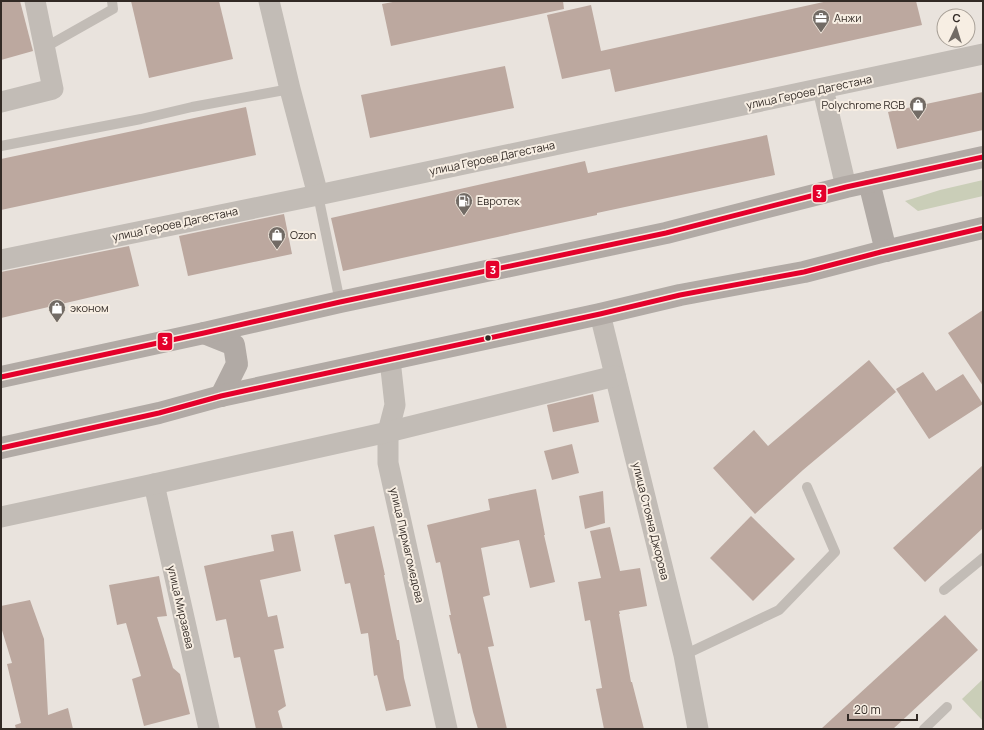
<svg xmlns="http://www.w3.org/2000/svg" width="984" height="730" viewBox="0 0 984 730" font-family="Manrope,sans-serif">
<style>
.green{fill:#caceb8}
.building{fill:#bca89f}
.lines{fill:none;stroke-linecap:round;stroke-linejoin:round}
.service{stroke:#c2bcb6;stroke-width:10}
.minor{stroke:#c2bcb6;stroke-width:21}
.primary{stroke:#b1aaa5;stroke-width:22}
.bus-1-casing{stroke:#f7eee3;stroke-width:8}
.bus-1{stroke:#e4002b;stroke-width:5}
.bus-dot{fill:#322a25;stroke:#f7eee3;stroke-width:1.5}
.labels{text-anchor:middle;stroke-width:4;stroke-linejoin:round;paint-order:stroke}
.poi-label{font-size:11px;fill:#322a25;stroke:#f7eee3;text-anchor:start}
.street-label{font-size:11px;fill:#322a25;stroke:#f7eee3}
.line-badge{stroke:#f7eee3;stroke-width:1.5}
.badge-label{font-size:11px;text-anchor:middle;font-weight:bold;fill:#fff}
</style>
<rect width="100%" height="100%" fill="#e9e3dd"/>
<g class="green">
<path d="M983,180V196L918,211L905,201L940,190Z"/>
<path d="M983,679V721L962,699Z"/>
</g>
<g class="building">
<path d="M1,1H20L33,51L1,60Z"/>
<path d="M131,1H219L233,59L149,78Z"/>
<path d="M398,1H563L564,9L391,46L382,4Z"/>
<path d="M828,1H916L922,25L615,92L610,69L562,79L547,15L591,5L601,51Z"/>
<path d="M505,66L514,108L370,138L361,95Z"/>
<path d="M983,92V130L897,149L888,112Z"/>
<path d="M246,107L256,155L1,210V159Z"/>
<path d="M767,135L775,175L597,213V215L343,271L331,218L585,161L588,173Z"/>
<path d="M284,214L292,254L188,276L179,236Z"/>
<path d="M129,246L139,286L1,318V272Z"/>
<path d="M983,310V386L948,333Z"/>
<path d="M869,360L896,392L803,470L755,514L713,468L754,430L768,446Z"/>
<path d="M923,372L936,391L963,374L983,404L929,439L896,389Z"/>
<path d="M593,394L599,422L553,432L547,405Z"/>
<path d="M572,444L579,473L552,480L544,451Z"/>
<path d="M983,465V528L925,582L893,548Z"/>
<path d="M536,489L545,535H544L555,582L530,588L519,540L481,548L490,595L483,597L494,646L488,647L507,729H478L473,712L460,653L458,654L449,615H451L440,562L436,563L427,525L490,510L488,499Z"/>
<path d="M603,491L605,523L585,529L579,496Z"/>
<path d="M751,516L795,559L753,601L710,558Z"/>
<path d="M374,526L385,575H384L397,640H399L404,678L411,706L386,711L377,675L374,676L368,633L361,634L350,583L345,584L334,535Z"/>
<path d="M610,527L620,571L640,568L647,606L619,611L620,614H619L631,682H632L644,729H604L596,689L602,688L590,620L585,621L578,582L601,578L590,531Z"/>
<path d="M293,531L301,571L260,580L268,617L277,615L284,648L274,650L286,706L278,711L283,729H256L240,657L234,658L226,619L216,621L204,566L274,551L271,535Z"/>
<path d="M159,576L167,616L157,617L173,668L180,674L190,714L144,726L132,679L141,676L126,623L117,625L109,585Z"/>
<path d="M30,600L44,639L48,715L68,708L73,729H16L15,725L21,723L7,664L12,663L1,627V606Z"/>
<path d="M945,615L978,650L893,729H821Z"/>
</g>
<g class="lines">
<g class="service">
<path d="M44,48L113,9L112,1"/>
<path d="M1,146L141,119L192,107L290,89"/>
<path d="M318,195L340,302"/>
<path d="M944,590L983,558"/>
<path d="M684,655L779,610L835,552L807,487"/>
<path d="M924,729L947,707"/>
</g>
<g class="minor">
<path d="M269,1L290,89L318,195"/>
<path d="M823,89L846,187"/>
<path d="M1,102L53,89L35,1"/>
<path d="M1,260L318,195L983,54"/>
<path d="M600,314L684,655L698,729"/>
<path d="M390,360L395,405L388,432V463L447,729"/>
<path d="M154,484L209,729"/>
<path d="M1,517L154,484L388,432L615,376"/>
</g>
<g class="primary">
<path d="M869,182L886,251"/>
<path d="M204,333L234,345L237,364L221,396"/>
<path d="M1,377L204,333L340,302L666,233L846,187L983,157"/>
<path d="M1,448L159,413L221,396L600,314L680,295L804,272L881,252L983,228"/>
</g>
<g class="bus-1-casing">
<g id="bus-1">
<path d="M1,377L204,333L340,302L666,233L846,187L983,157"/>
<path d="M1,448L159,413L221,396L600,314L680,295L804,272L881,252L983,228"/>
</g>
</g>
<use href="#bus-1" class="bus-1"/>
</g>
<defs>
<g id="office-pin" transform="scale(0.9)"><path d="M0 17L-7.5 6A9.5 9.5 0 1 1 7.5 6Z" fill="#726b65" stroke="#f7eee3"/><path d="M-6-3h4V-5.5h4V-3h4V5H-6ZM-1-4.5V-3h2v-1.5ZM-6 0V1H6V0Z" fill="#fff"/></g>
<g id="shop-pin" transform="scale(0.9)"><path d="M0 17L-7.5 6A9.5 9.5 0 1 1 7.5 6Z" fill="#726b65" stroke="#f7eee3"/><path d="M-5-2.5h2.3a2.7 3.5 0 0 1 5.4 0H5L5.5 6h-11ZM-1.5-2.5h3a1.5 2.3 0 0 0-3 0Z" fill="#fff"/></g>
<g id="fuel-pin" transform="scale(0.9)"><path d="M0 17L-7.5 6A9.5 9.5 0 1 1 7.5 6Z" fill="#726b65" stroke="#f7eee3"/><path d="M-5.5-6h7V0h2V4h1.3V-2.5L3-4.5l.8-.8L6-3V5H2.5V1h-1V6h-7ZM-4.2-4.7v3.2H.2V-4.7Z" fill="#fff"/></g>
</defs>
<g fill-rule="evenodd">
<use href="#office-pin" x="821" y="18"/>
<use href="#shop-pin" x="918" y="105"/>
<use href="#fuel-pin" x="464" y="201"/>
<use href="#shop-pin" x="277" y="235"/>
<use href="#shop-pin" x="57" y="308"/>
</g>
<circle class="bus-dot" cx="488" cy="338" r="3.5"/>
<g class="labels">
<g class="poi-label">
<text x="834" y="22">Анжи</text>
<text x="905" y="109" text-anchor="end">Polychrome RGB</text>
<text x="477" y="205">Евротек</text>
<text x="290" y="239">Ozon</text>
<text x="70" y="312">эконом</text>
</g>
<g class="street-label">
<text transform="translate(809 92) rotate(-12)" y="4">улица Героев Дагестана</text>
<text transform="translate(492 158) rotate(-12)" y="4">улица Героев Дагестана</text>
<text transform="translate(175 224) rotate(-12)" y="4">улица Героев Дагестана</text>
<text transform="translate(651 521) rotate(76)" y="4">улица Стояна Джорова</text>
<text transform="translate(407 545) rotate(77)" y="4">улица Пирмагомедова</text>
<text transform="translate(181 607) rotate(77)" y="4">улица Мирзаева</text>
</g>
</g>
<g class="line-badge">
<rect x="812" y="184" width="15" height="19" rx="4" fill="#e4002b"/>
<rect x="485" y="260" width="15" height="19" rx="4" fill="#e4002b"/>
<rect x="157" y="332" width="16" height="19" rx="4" fill="#e4002b"/>
</g>
<g class="badge-label">
<text x="819" y="198">3</text>
<text x="493" y="274">3</text>
<text x="165" y="345">3</text>
</g>
<rect width="984" height="730" fill="none" stroke="#322a25" stroke-width="4"/>
<g transform="translate(956 28) rotate(4)"><circle r="19" fill="#f7eee3" stroke="#a8a097"/>
<path d="M0-3L7 15L0 10L-7 15Z" fill="#726b65"/>
<text y="-6" font-size="11" font-weight="bold" text-anchor="middle" fill="#322a25">С</text>
</g>
<path d="M848 714v6h69v-6" fill="none" stroke="#322a25" stroke-width="2"/>
<text x="854" y="714" font-size="12" fill="#322a25" stroke="#f7eee3" stroke-width="3" paint-order="stroke">20 m</text>
</svg>
